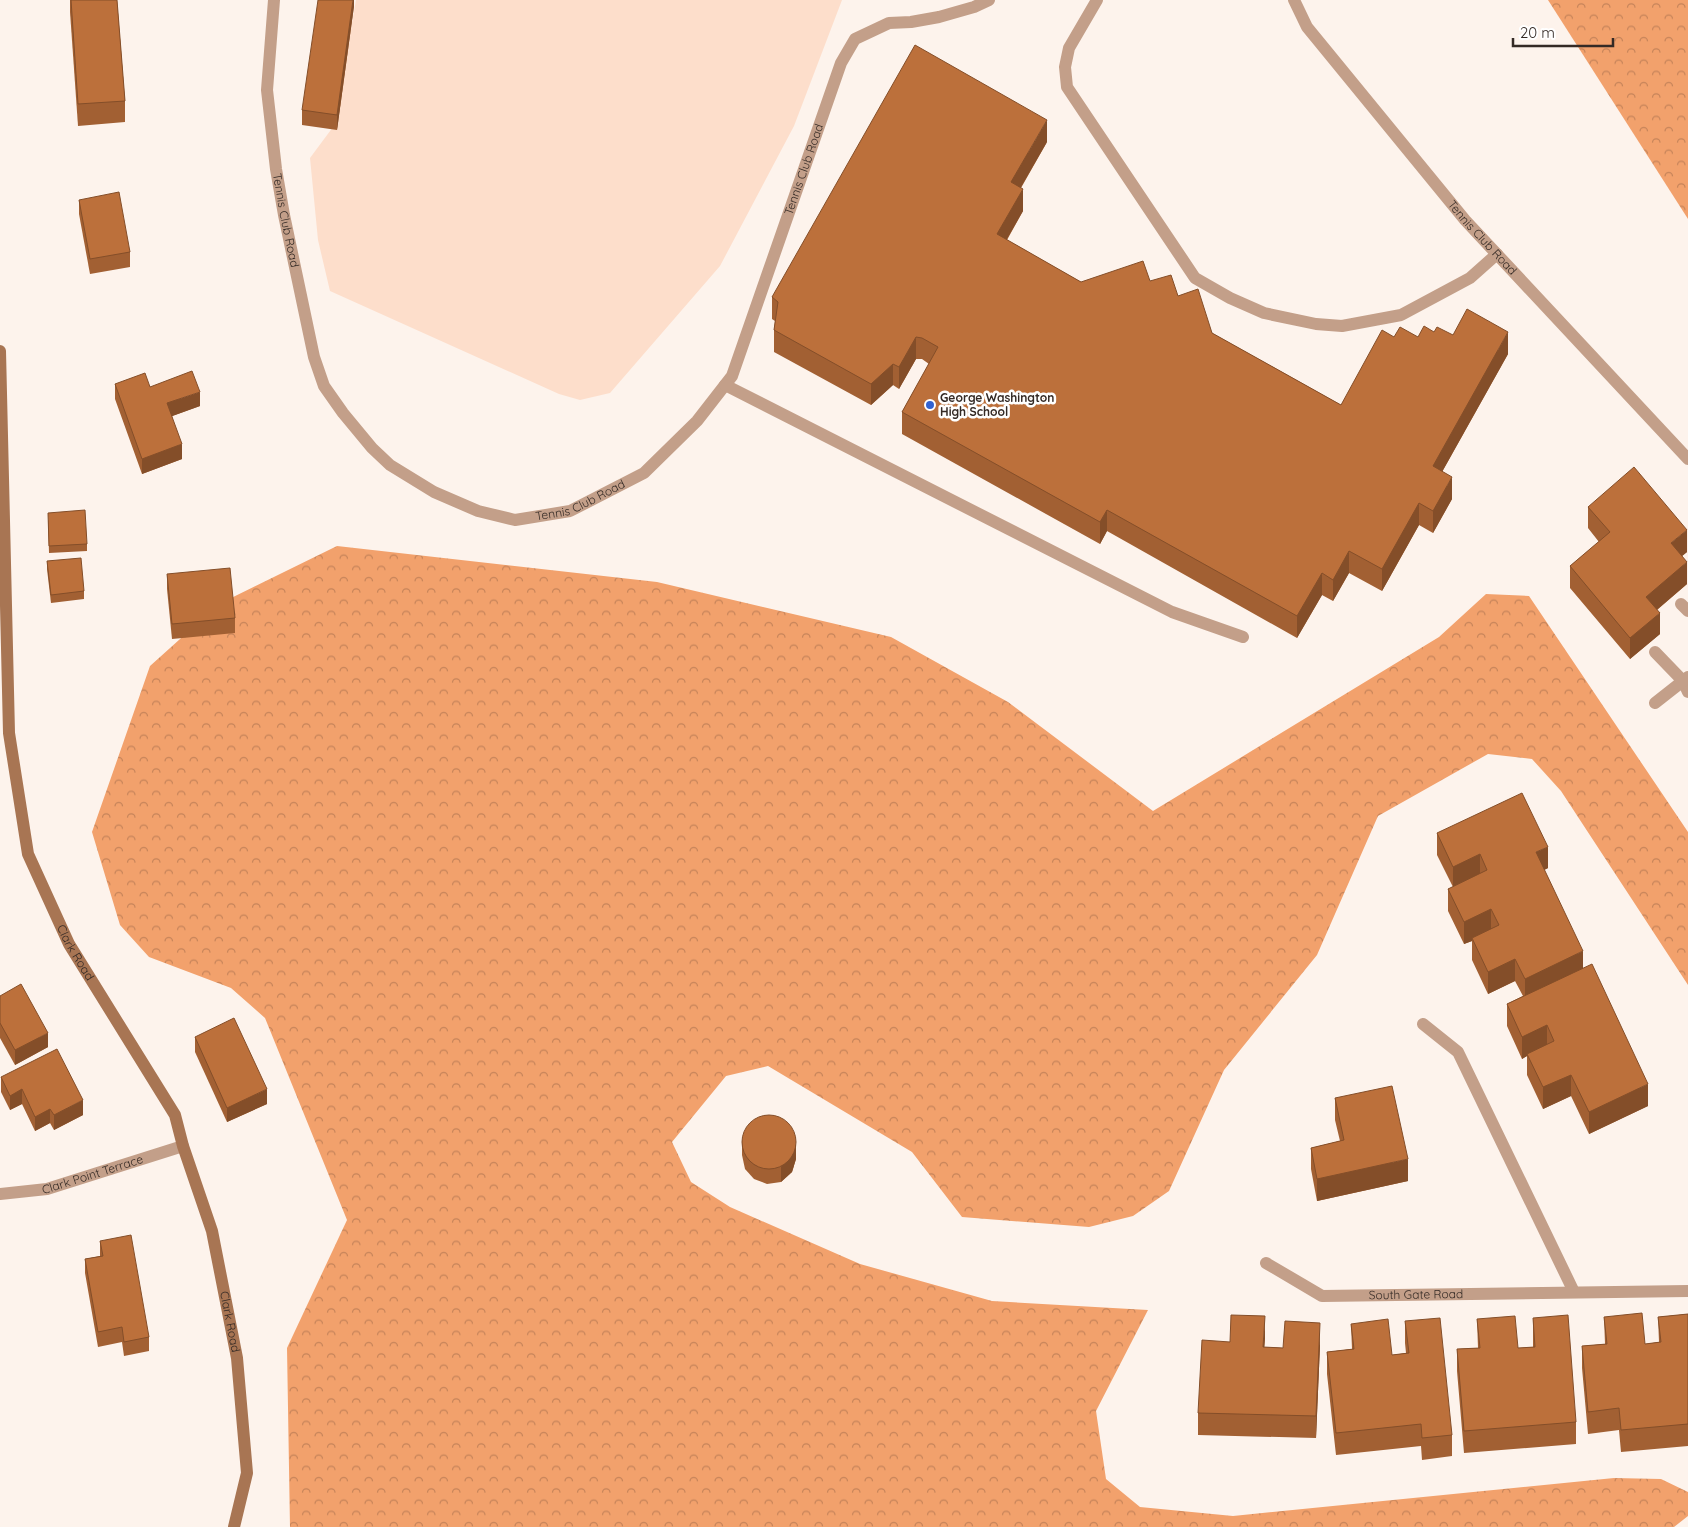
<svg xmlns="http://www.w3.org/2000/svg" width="1688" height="1527" viewBox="0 0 1688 1527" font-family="Quicksand,sans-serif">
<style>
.grass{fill:#fddecb}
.forest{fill:url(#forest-crowns)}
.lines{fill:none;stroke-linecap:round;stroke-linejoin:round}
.lane{stroke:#c39f89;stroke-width:12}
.street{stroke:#c39f89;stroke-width:12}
.secondary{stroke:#a87553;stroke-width:12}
.wall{fill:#a26033}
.shaded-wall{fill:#844e29}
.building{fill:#bc703b;stroke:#844e29}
.poi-dot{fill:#3162d1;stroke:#fff;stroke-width:2}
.labels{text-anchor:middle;stroke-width:5;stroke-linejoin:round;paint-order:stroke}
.street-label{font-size:12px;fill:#342a25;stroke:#fff}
.poi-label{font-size:12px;font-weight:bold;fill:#342a25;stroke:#fff;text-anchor:start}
</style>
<defs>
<pattern id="forest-crowns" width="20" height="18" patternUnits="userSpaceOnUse" patternTransform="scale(1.25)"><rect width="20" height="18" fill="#f2a16c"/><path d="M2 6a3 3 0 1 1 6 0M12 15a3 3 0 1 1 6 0" fill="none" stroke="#c58359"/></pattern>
</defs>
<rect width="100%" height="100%" fill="#fdf3ec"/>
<path class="grass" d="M356,0H842L794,126L720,266L610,393L580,400L559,394L330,291L318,240L310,158L333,127Z"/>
<g class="forest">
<path d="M1548,0H1688V219Z"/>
<path d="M337,546L657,582L891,637L1008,702L1153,811L1439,637L1486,594L1529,596L1688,832V985L1561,791L1532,759L1488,754L1378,816L1317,955L1224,1070L1169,1191L1133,1216L1089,1227L962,1217L912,1152L768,1066L726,1076L672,1142L691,1182L730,1207L860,1264L992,1301L1148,1310L1096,1411L1106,1479L1140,1507L1233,1516L1614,1478L1661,1479L1688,1492V1516L1674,1527H290L287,1348L347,1220L265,1018L231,988L149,957L120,925L92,832L150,666L219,604Z"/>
</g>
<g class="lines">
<g class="lane">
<path id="s1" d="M274,0L267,90L276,169L284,215L314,357L324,386L343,413L372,448L390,465L434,492L478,511L515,520L570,511L644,473L697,421L732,376L841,63L855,39L889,23L911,22L939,17L974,7L989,0"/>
<path d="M725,385L1172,612L1243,637"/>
<path d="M1681,604L1688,611"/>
<path d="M1655,652L1683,681L1688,692"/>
<path d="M1655,703L1688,677"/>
</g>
<g class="street">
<path d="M1097,0L1069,48L1065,67L1067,87L1195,278L1230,298L1264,313L1316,324L1342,326L1401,315L1470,278L1497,254"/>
<path id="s2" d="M1294,0L1307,27L1465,220L1688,459"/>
<path d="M1423,1024L1458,1052L1574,1292"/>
<path id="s3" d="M0,1194L47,1189L183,1146"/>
<path id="s4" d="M1266,1263L1322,1296L1688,1291"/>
</g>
<path class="secondary" id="s5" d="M0,351L9,733L28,854L69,944L175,1115L183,1146L212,1231L237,1358L247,1473L234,1527"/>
</g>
<g class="wall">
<path d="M70,0H117L125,101V122L78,126L70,12Z"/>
<path d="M354,0V6L337,130L302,125V110Z"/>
<path d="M1047,142L1021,188L1023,211L1007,240L1081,282L1150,281L1178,296L1212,333L1341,405L1394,337H1418L1434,332L1453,335L1508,354L1442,472L1452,499L1433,533L1419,525L1382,591L1349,573L1333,601L1322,595L1297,638L1107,531L1100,544L902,434V412L929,364L922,359H916L899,389L893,385L871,405L774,352V330L775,321L772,319V297Z"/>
<path d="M79,200L130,252V267L90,274L79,214Z"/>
<path d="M115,384L150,387L200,406L172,416L182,459L142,474L115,399Z"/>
<path d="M1588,507L1687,552L1682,556L1687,584L1657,610L1660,634L1630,659L1570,588V566L1599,542L1588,528Z"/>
<path d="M48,520L87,544V551L49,553Z"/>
<path d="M47,561L84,591V599L51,603L47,569Z"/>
<path d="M167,574L235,618V633L172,639L167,589Z"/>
<path d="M1437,833L1548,868L1544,870L1583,968L1648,1106L1589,1134L1571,1096L1543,1109L1527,1075V1056L1522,1059L1507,1026V1004L1523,996L1515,981L1488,994L1472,960V941L1464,944L1448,911V889L1453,887L1437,855Z"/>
<path d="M0,996L48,1047L15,1065L0,1038Z"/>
<path d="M195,1037L267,1104L227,1122L195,1052Z"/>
<path d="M1,1077L83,1115L54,1130L50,1123L35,1131L22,1104L10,1110L1,1092Z"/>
<path d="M1335,1098L1408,1181L1317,1201L1311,1169V1148L1340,1141L1335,1120Z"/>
<path d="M742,1140L796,1159L792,1172L781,1182L767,1184L754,1179L745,1169L742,1155Z"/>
<path d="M100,1241L149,1337V1351L124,1356L122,1342L98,1347L85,1273V1259L100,1256Z"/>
<path d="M1688,1314V1446L1621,1452L1619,1430L1588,1434L1582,1368V1346L1605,1344L1604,1317L1645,1344L1659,1342L1658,1317Z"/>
<path d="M1533,1318L1576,1422V1444L1464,1453L1457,1371V1349L1478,1348L1477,1319L1518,1348L1533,1347Z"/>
<path d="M1405,1321L1452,1435V1456L1422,1460L1421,1446L1336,1455L1327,1374V1352L1352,1349L1351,1324L1392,1355L1406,1353L1405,1343Z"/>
<path d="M1265,1338L1264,1347L1283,1348L1320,1345L1316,1438L1198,1435V1413L1230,1342Z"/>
</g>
<g class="shaded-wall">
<path d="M353,0H354V6L337,130V115Z"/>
<path d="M1047,120V142L1011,204V182Z"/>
<path d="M1023,189V211L997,256V234Z"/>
<path d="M1508,332V354L1433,488V466Z"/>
<path d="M916,337V359L899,389V367Z"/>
<path d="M893,364V385L871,405V384Z"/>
<path d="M200,392V406L167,418V403Z"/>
<path d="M182,444V459L142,474V459Z"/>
<path d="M1452,477V499L1433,533V511Z"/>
<path d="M1419,503V525L1382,591V569Z"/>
<path d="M1107,510V531L1100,544V522Z"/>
<path d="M1687,530V552L1671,565V543Z"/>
<path d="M1349,551V573L1333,601V580Z"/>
<path d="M1687,562V584L1646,619V597Z"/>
<path d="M1322,573V595L1297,638V616Z"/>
<path d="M1660,613V634L1630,659V638Z"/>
<path d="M1548,847V868L1536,874V852Z"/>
<path d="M1480,854V876L1453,888V867Z"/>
<path d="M1491,909V931L1472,938V941L1464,944V922Z"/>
<path d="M1583,951V973L1525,1001V979Z"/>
<path d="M1515,959V981L1488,994V972Z"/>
<path d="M1547,1025V1047L1527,1054V1056L1522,1059V1037Z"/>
<path d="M48,1033V1047L15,1065V1050Z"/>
<path d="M1571,1075V1096L1543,1109V1087Z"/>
<path d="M1648,1084V1106L1589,1134V1112Z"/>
<path d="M22,1089V1104L10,1110V1096Z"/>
<path d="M267,1089V1104L227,1122V1108Z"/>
<path d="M83,1100V1115L54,1130V1115Z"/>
<path d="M50,1109V1123L35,1131V1117Z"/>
<path d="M796,1144V1159L792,1172L781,1182V1167Z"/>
<path d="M1408,1159V1181L1317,1201V1179Z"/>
<path d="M1265,1316V1338L1263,1369V1347Z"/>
<path d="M1320,1323V1345L1316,1438V1416Z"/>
</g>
<g class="building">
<path d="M71,0H117L125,101L78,104Z"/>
<path d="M318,0H353L337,115L302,110Z"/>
<path d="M915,45L1047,120L1011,182L1023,189L997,234L1081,282L1143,261L1150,281L1171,275L1178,296L1198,289L1212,333L1341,405L1382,330L1394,337L1400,327L1418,337L1424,326L1434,332L1437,327L1453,335L1467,309L1508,332L1433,466L1452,477L1433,511L1419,503L1382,569L1349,551L1333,580L1322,573L1297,616L1107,510L1100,522L902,412L938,347L922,338L916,337L899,367L893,364L871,384L774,330L778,302L772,297Z"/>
<path d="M119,192L130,252L90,259L79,200Z"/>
<path d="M192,371L200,392L167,403L182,444L142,459L115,384L145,373L150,387Z"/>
<path d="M1634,467L1687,530L1671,543L1687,562L1646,597L1660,613L1630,638L1570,566L1610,532L1588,507Z"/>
<path d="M85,510L87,544L49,546L48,513Z"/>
<path d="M81,558L84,591L51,595L47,561Z"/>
<path d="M230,568L235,618L172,624L167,574Z"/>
<path d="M1522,793L1548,847L1536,852L1583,951L1525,979L1515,959L1488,972L1472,938L1499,925L1491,909L1464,922L1448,889L1487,870L1480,854L1453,867L1437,833Z"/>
<path d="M1592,964L1648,1084L1589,1112L1571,1075L1543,1087L1527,1054L1554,1041L1547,1025L1522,1037L1507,1004Z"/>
<path d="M21,984L48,1033L15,1050L0,1023V996Z"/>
<path d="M234,1018L267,1089L227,1108L195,1037Z"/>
<path d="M57,1049L83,1100L54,1115L50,1109L35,1117L22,1089L10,1096L1,1077Z"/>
<path d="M1392,1086L1408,1159L1317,1179L1311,1148L1344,1140L1335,1098Z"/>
<circle cx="769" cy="1142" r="27"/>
<path d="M131,1235L149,1337L124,1342L122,1327L98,1332L85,1259L103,1256L100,1241Z"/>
<path d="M1642,1313L1645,1344L1661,1342L1658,1317L1688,1314V1424L1621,1430L1619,1408L1588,1412L1582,1346L1607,1344L1604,1317Z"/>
<path d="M1231,1315L1265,1316L1263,1347L1283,1348L1285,1321L1320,1323L1316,1416L1198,1413L1202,1340L1230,1342Z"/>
<path d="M1568,1315L1576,1422L1464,1431L1457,1349L1480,1348L1477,1319L1515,1316L1518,1348L1535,1347L1533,1318Z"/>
<path d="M1440,1318L1452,1435L1422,1438L1421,1424L1336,1433L1327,1352L1354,1349L1351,1324L1388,1319L1392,1355L1409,1353L1405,1321Z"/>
</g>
<circle class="poi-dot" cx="930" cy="405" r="5"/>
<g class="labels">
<g class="street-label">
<text dy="4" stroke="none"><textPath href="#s1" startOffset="1122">Tennis Club Road</textPath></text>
<text dy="4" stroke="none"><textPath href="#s1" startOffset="222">Tennis Club Road</textPath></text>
<text dy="4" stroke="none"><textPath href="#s2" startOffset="304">Tennis Club Road</textPath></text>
<text dy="4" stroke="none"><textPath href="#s1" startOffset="702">Tennis Club Road</textPath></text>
<text dy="4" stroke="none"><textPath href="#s5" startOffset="614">Clark Road</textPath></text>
<text dy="4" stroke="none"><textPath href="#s3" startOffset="95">Clark Point Terrace</textPath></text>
<text dy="4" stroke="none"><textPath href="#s4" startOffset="159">South Gate Road</textPath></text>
<text dy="4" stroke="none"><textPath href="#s5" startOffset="1019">Clark Road</textPath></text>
</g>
<g class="poi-label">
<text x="940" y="402">George Washington<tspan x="940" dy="14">High School</tspan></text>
</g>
</g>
<path d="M1513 38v8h100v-8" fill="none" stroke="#342a25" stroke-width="2.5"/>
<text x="1520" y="38" font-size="15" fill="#342a25" stroke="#ffffff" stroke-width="4" paint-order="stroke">20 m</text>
</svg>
